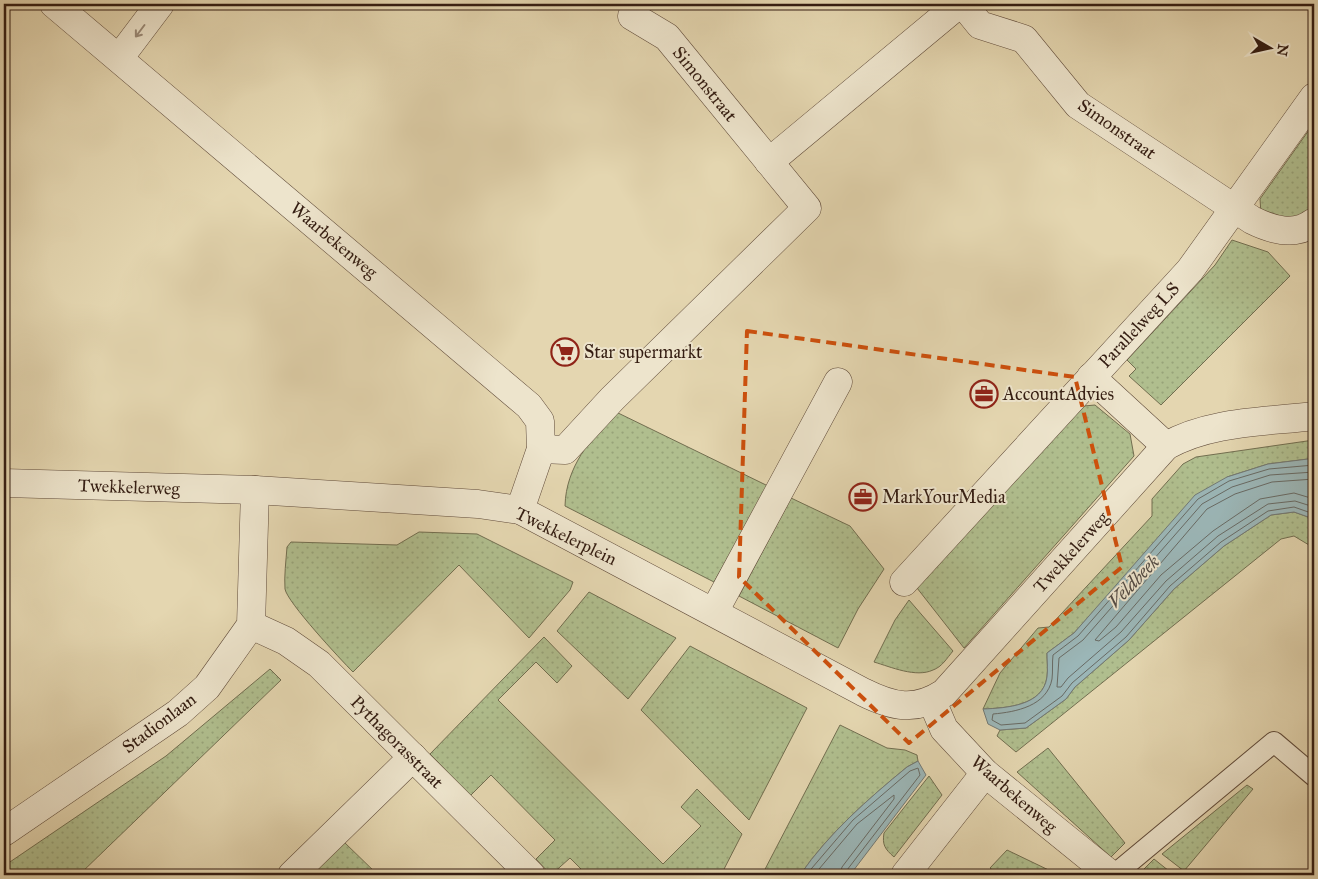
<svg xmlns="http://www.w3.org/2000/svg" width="1318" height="879" viewBox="0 0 1318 879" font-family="'IM FELL Great Primer',serif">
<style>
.grass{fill:url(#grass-dots);stroke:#726e50}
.water{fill:#9bb6b7;stroke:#727975}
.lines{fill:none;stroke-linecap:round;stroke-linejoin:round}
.shore{stroke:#686a64;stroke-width:1}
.service-casing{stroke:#604b3a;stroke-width:22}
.pedestrian-casing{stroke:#604b3a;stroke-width:29}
.minor-casing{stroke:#604b3a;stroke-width:29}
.service{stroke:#ede4cc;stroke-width:20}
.pedestrian{stroke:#ede4cc;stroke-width:28}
.minor{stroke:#ede4cc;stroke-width:28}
.oneway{stroke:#9a8a78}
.marked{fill:none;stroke:#cd500d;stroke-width:4;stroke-dasharray:10 6;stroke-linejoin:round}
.labels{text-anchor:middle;stroke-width:4;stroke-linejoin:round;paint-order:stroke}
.street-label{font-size:18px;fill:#341d12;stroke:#ede4cc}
.poi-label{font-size:18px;fill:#341d12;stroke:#ede4cc;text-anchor:start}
.water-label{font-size:19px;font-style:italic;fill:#534b44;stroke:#ede4cc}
</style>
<defs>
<pattern id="grass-dots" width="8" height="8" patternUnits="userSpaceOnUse" patternTransform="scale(1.25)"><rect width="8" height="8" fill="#b0be8e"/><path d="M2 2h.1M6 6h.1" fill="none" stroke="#98a379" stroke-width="1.8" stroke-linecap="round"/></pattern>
</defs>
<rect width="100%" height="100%" fill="#e4d6b0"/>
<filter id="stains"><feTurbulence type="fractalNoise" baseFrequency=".004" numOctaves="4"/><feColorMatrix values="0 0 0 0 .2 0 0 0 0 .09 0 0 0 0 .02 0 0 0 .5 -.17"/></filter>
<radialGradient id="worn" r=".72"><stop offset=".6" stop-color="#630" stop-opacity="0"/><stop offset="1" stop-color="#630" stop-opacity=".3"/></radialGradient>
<g class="grass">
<path d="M1314,123V206C1293,224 1286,220 1261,214L1260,199Z"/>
<path d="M1232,240L1268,252L1290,276L1161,405L1129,376L1136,369L1127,360L1215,265Z"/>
<path d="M1095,405L1130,434L1134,456L964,648L917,588L926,575L1084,406Z"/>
<path d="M614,411L768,486L714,582L565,506C566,466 591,440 614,411Z"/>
<path d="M1314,440V461L1308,459L1268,464L1227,477L1142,558L1074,633L1047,653C1047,661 1048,669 1047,677C1043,706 1006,708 983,709L1000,673L1038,628L1049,627L1152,516V499L1183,464L1196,457Z"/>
<path d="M791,498L850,526L884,569L858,609L838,648L739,596Z"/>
<path d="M1294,512L1314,519V548L1294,536L1281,539L1016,752L997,736L1000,730L1026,728L1066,699L1075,687L1129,640L1174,589L1224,546L1271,515Z"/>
<path d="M419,532L477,534L573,582L570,590L529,638L459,565L353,672C341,660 287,602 285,589C284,576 286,561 287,547L291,542L397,545Z"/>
<path d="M589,592L676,638L628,699L557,631Z"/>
<path d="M909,600L953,651C947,658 942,667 933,670C916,678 891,667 874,662L895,620Z"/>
<path d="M544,637L572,666L557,683L536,662L498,700L663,864L701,826L681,807L697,789L742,834L721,875H587L570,858L551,875L536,859L555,840L491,775L470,796L430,754Z"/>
<path d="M690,646L807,708L749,820L641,710Z"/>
<path d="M270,669L281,680L79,875H4V866L166,756Z"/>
<path d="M840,725L887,748L905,750L917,755L918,761L907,767C868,799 829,833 800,875H762Z"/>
<path d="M1048,748L1125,843L1111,857L1017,772Z"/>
<path d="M929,776L942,795L894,857C885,849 882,845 884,833Z"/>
<path d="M1247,785L1253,789L1184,871L1162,854Z"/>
<path d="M344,842L378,875H309Z"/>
<path d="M1007,850L1059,875H999L990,868Z"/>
<path d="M1154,859L1174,875H1138Z"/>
</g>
<g class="water">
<path d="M1308,459L1314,461V519L1294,512L1271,515L1224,546L1174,589L1129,640L1075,687L1066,699L1026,728L1000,730L988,724L983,709C1006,708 1043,706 1047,677C1048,669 1047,661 1047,653L1074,633L1195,495L1227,477L1268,464Z"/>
<path d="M918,761L926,775L850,875H800C829,833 868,799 907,767Z"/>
</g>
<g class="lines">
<g class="shore">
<path d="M1314,465L1269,469L1229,481L1198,499L1078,636L1053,655C1052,663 1053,671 1052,679C1047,706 1016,712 993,714L992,720L1001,725L1025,723L1062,696L1072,683L1126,637L1170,586L1221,542L1268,511L1294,507L1314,514"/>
<path d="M1314,472L1270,475L1232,487L1202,504L1083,640L1059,658L1057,687H1061L1068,678L1121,632L1166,581L1218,536L1268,504L1295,501L1314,507"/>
<path d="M1314,479L1272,482L1235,494L1207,509L1095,640L1099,641L1116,627L1161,575L1213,531L1260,499L1294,493L1314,499"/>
<path d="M806,875L853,820L910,771L918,768L920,775L847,870L846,875"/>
<path d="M814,875L857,824L894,795V799L842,867L840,875"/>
</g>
<g class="service-casing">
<path id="service" d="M1114,875L1274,742L1314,776"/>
</g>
<g class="pedestrian-casing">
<g id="pedestrian">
<path d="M769,162L959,4"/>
<path d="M541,449L565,450L612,399L807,208L667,37L632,16"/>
</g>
</g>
<g class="minor-casing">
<g id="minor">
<path d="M54,4L529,406L540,421L541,449L520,510"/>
<path d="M963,4L980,25L1024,39L1078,105L1252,220C1272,230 1295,237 1314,222"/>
<path d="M120,57L160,4"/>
<path d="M1091,377L1166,446"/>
<path d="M4,483L255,490L478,504L520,510L863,692C893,707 915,712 944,693L1166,446C1209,421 1265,422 1314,416"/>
<path d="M904,582L1190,270L1314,97"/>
<path d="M714,612L838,382"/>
<path d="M251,625L286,641L319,664L531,875"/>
<path d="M932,701L944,729L985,773L1111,875"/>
<path d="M4,832L178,713L207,687L251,625L255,490"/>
<path d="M292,875L413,757"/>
<path d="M905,875L985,773"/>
</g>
</g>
<use href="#service" class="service"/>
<use href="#pedestrian" class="pedestrian"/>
<use href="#minor" class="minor"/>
</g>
<defs><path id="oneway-shaft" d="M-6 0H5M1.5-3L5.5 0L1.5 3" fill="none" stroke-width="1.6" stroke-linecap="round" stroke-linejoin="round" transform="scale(1.25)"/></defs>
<use class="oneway" href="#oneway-shaft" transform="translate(140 31) rotate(127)"/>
<path class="marked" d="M747,331L1075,377L1122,567L909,743L739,577Z"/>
<defs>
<g id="supermarket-ring" transform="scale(1.4375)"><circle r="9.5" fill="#ede4cc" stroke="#8f2418" stroke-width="1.5"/><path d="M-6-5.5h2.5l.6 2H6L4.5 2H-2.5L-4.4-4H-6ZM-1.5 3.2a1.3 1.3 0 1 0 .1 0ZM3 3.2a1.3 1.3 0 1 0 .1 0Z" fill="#8f2418"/></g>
<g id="office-ring" transform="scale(1.4375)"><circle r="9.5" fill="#ede4cc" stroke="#8f2418" stroke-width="1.5"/><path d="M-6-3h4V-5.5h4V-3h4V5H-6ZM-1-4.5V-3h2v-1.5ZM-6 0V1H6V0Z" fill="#8f2418"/></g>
</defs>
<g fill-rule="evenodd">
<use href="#supermarket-ring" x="565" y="352"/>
<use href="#office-ring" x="984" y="394"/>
<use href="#office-ring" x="863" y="497"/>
</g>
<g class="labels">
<g class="street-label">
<text transform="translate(705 84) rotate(51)" y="6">Simonstraat</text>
<text transform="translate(1117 129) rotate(35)" y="6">Simonstraat</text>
<text transform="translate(334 240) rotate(40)" y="6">Waarbekenweg</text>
<text transform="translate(1139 325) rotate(-47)" y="6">Parallelweg LS</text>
<text transform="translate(129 487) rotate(2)" y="6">Twekkelerweg</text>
<text transform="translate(566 536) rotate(26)" y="6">Twekkelerplein</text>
<text transform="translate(1071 552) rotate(-48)" y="6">Twekkelerweg</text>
<text transform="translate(159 723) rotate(-37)" y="6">Stadionlaan</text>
<text transform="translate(397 742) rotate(45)" y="6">Pythagorasstraat</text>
<text transform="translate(1014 794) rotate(41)" y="6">Waarbekenweg</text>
</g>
<g class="poi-label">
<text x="584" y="358">Star supermarkt</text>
<text x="1003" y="400">AccountAdvies</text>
<text x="882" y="503">MarkYourMedia</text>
</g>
<g class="water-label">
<text transform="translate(1133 581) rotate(-46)" y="7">Veldbeek</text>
</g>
</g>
<rect width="1318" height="879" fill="none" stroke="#e4d6b0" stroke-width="20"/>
<rect x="5" y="5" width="1308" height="869" fill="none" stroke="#341d12" stroke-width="2.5"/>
<rect x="10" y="10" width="1298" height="859" fill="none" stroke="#341d12"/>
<g transform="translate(1270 48) rotate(99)" stroke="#ede4cc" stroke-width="4" paint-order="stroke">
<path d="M0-4L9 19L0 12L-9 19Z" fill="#341d12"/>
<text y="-8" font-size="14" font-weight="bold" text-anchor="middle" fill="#341d12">N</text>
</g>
<rect width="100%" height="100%" filter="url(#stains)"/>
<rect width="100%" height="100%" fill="url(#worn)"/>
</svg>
